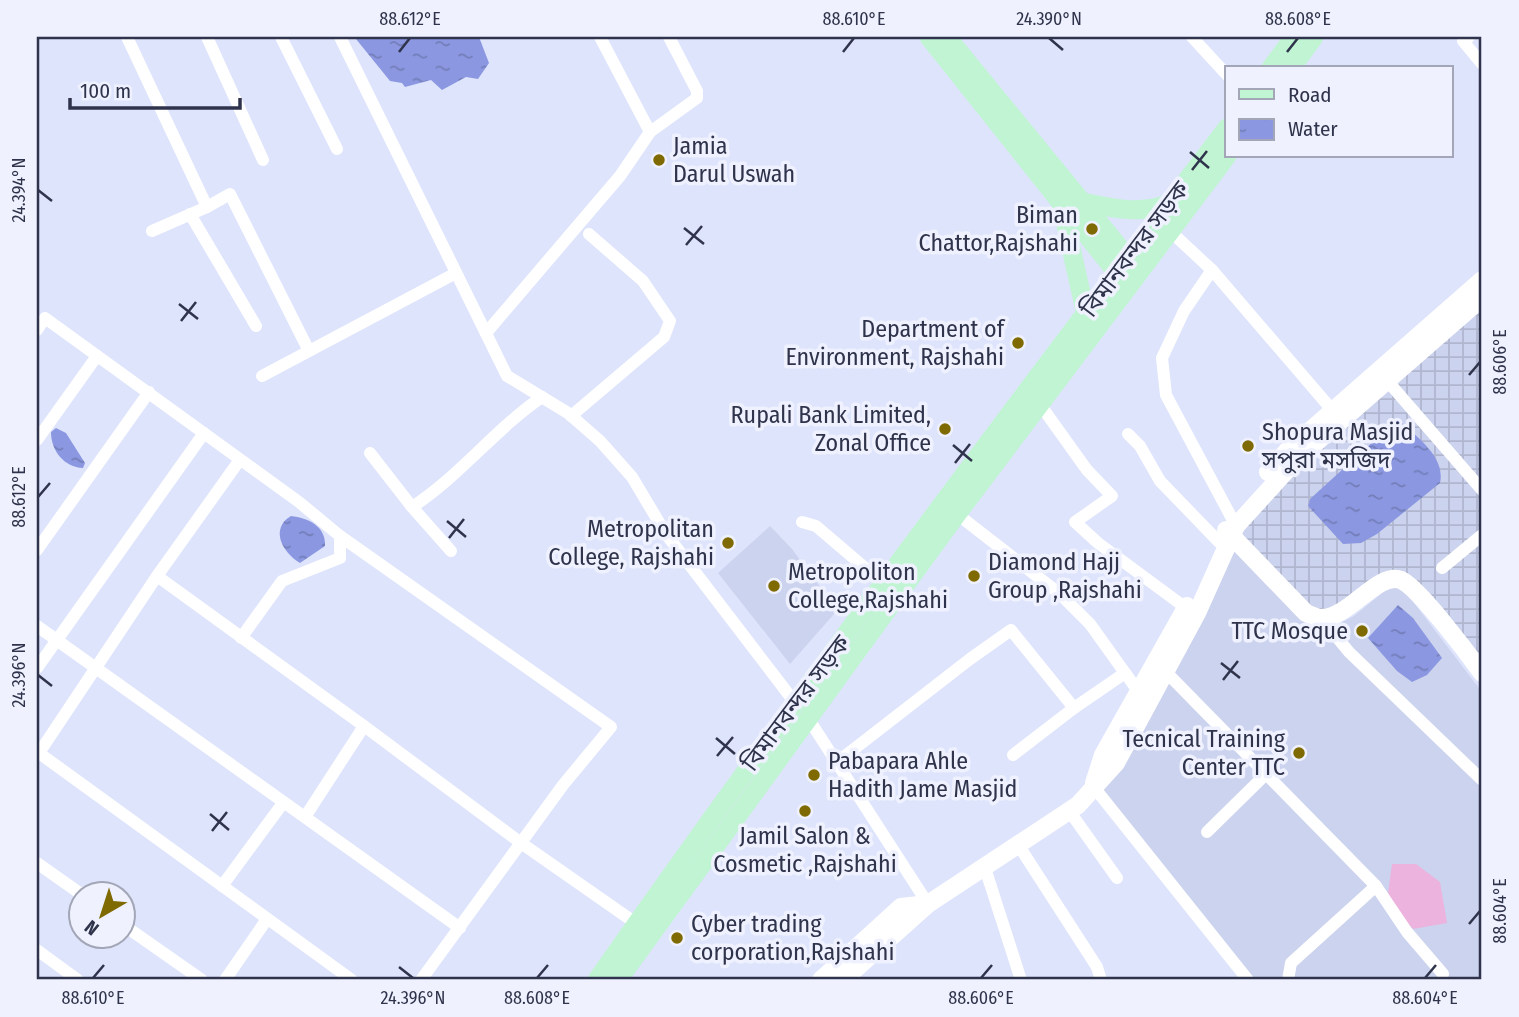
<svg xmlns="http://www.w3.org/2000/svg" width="1519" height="1017" viewBox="0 0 1519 1017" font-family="'Fira Sans Condensed','Noto Sans Bengali',sans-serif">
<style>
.built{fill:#ccd3ee}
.industrial{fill:url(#industrial-grid)}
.green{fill:#ebb3dd}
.water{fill:url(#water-ripples)}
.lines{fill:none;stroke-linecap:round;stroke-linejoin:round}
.street{stroke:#fff;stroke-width:12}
.secondary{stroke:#fff;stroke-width:18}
.primary{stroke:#c1f4d3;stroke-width:19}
.ticks{fill:none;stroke:#2f334b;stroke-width:2.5}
.poi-dot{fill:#7f6a02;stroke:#eff2fe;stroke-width:2.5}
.labels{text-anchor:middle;stroke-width:7;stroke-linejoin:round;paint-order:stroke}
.poi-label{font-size:24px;fill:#2f334b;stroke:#eff2fe;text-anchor:start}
.street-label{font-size:24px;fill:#2f334b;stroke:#eff2fe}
.neatline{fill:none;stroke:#2f334b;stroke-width:2.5}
.ticks-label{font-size:18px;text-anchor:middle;fill:#2f334b}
</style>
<defs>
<pattern id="industrial-grid" width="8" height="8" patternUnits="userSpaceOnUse" patternTransform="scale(1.75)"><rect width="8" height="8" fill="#ccd3ee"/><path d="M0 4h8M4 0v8" fill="none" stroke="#b0b6ce"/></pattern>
<pattern id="water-ripples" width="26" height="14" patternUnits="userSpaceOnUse" patternTransform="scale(1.75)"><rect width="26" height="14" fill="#8b98e1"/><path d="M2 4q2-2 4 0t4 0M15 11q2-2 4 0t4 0" fill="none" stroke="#727db8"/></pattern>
</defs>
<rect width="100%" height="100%" fill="#dee4fc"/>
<g class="built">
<path d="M770,526L792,549L829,599L834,614L790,664L718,573Z"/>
<path d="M1236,544L1324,625H1336L1354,616L1387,589L1396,586L1408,595L1482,692V980H1250L1095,791L1221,546Z"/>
</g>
<path class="industrial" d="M1482,283V675L1399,579L1321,618L1224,532Z"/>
<path class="green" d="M1392,864H1416L1440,882L1447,923L1413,929L1398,913L1388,893Z"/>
<g class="water">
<path d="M360,37H479L489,63L478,79L466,77L442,90L431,80L405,87L402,83L390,81L356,39Z"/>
<path d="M1398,419C1415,436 1446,456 1440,483L1377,534L1361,543L1343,544L1308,506L1310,499Z"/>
<path d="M56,428L66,433L85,463L83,468C64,467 51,451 51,432Z"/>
<path d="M291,516C308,518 326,526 325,546L300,563C283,553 269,529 291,516Z"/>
<path d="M1398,605L1413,618L1442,658L1427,675L1412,682L1397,671L1368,638Z"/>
</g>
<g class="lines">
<g class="street">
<path d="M127,37L207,207"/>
<path d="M207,37L263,160"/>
<path d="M281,37L337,149"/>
<path d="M340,37L507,376L568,413L600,441L632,477L666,534L796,704"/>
<path d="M600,37L650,132L697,98V91L669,37"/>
<path d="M1192,37L1227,75"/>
<path d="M1469,37L1463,41L1482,64"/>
<path d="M190,214L256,326"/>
<path d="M152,231L207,207L230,194L308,349"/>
<path d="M1170,231L1212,270L1184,311L1162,358L1166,395L1236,526"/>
<path d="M1212,270L1333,411"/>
<path d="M37,330L45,318L299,502L340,536L611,727L563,785L421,980"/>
<path d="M486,333L620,176L650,132"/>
<path d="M262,376L456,273"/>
<path d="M1384,377L1482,490"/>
<path d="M1039,403L1087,470L1112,496L1075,522L1098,543L1186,608"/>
<path d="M571,416L664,337L670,321L643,281L589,234"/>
<path d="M1128,434L1140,446L1160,481L1219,542"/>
<path d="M37,440L97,356"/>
<path d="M370,453L412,507L451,551"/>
<path d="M412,507C460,476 495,429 542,397"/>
<path d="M957,514L1060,594L1090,624L1138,691"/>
<path d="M802,522L816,526L884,584"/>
<path d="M37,550L149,392"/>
<path d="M1442,568L1482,535"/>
<path d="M157,576L239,461"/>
<path d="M1321,618L1349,652L1482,780"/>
<path d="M37,626L460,928"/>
<path d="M241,638L282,581L340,558V536"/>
<path d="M37,668L204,433"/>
<path d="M1165,671L1376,886L1407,932L1443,974"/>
<path d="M808,718L928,904"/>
<path d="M1013,755L1074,708L1125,673"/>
<path d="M836,763L970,659L1011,630L1074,708"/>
<path d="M1093,786L1248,980"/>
<path d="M1070,812L1117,878"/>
<path d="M305,817L364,726"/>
<path d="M1207,832L1267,773"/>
<path d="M1019,846L1097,967L1101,980"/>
<path d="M37,863L81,894"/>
<path d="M985,868L1021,980"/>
<path d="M222,886L283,803"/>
<path d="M122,924L202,980"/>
<path d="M37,950L78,980"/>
<path d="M225,980L267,919"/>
<path d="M352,980L39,753L157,576L364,726L521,843L637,924"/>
<path d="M1288,980L1291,963L1376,886"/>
</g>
<g class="secondary">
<path d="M1268,472L1287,451L1482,280"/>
<path d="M1226,530L1306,613C1311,615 1317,618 1322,618C1349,618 1378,571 1401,580C1418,587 1469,655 1482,673"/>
<path d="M1094,783L1103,755L1187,606"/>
<path d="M821,980L901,907L928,904"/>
<path d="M843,980L928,904L1078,805L1116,763L1197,613L1236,526L1296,460L1482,298"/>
</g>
<g class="primary">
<path d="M929,37L1117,273"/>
<path d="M947,37L1128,258"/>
<path d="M1271,68L1294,37"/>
<path d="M1291,68L1314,37"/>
<path d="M1082,202C1112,208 1138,215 1168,204"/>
<path d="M1061,203L1086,315"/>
<path d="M597,980C800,691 1012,408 1227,128"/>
<path d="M618,980L957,514L1227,156"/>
</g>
</g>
<path class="ticks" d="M1049,38L1063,50M399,52L410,38M843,52L854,38M1287,52L1298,38M1190,152L1209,168M1192,170L1207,151M38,190L52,201M684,228L704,244M686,245L702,226M179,304L198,319M181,321L196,302M1469,375L1480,362M953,445L972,461M955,463L970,444M38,497L50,483M447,521L466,537M449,538L464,519M1221,663L1240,678M38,675L52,686M1223,680L1238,661M716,738L735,754M717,756L733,737M210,814L229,830M212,831L227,812M1469,924L1480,911M399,967L413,978M93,978L104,965M537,978L548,965M981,978L992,965M1425,978L1436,965"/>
<g class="poi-dot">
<circle cx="659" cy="160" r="7"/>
<circle cx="1092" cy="229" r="7"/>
<circle cx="1018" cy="343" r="7"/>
<circle cx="945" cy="429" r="7"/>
<circle cx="1248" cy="446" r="7"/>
<circle cx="728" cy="543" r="7"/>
<circle cx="974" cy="576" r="7"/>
<circle cx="774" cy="586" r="7"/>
<circle cx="1362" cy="631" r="7"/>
<circle cx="1299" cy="753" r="7"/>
<circle cx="814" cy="775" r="7"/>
<circle cx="805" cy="811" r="7"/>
<circle cx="677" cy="938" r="7"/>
</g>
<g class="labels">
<g class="poi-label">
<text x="673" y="154">Jamia<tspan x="673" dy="28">Darul Uswah</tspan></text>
<text x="1078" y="223" text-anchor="end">Biman<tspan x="1078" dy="28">Chattor,Rajshahi</tspan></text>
<text x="1004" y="337" text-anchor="end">Department of<tspan x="1004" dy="28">Environment, Rajshahi</tspan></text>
<text x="931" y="423" text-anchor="end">Rupali Bank Limited,<tspan x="931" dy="28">Zonal Office</tspan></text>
<text x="1262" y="440">Shopura Masjid<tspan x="1262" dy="28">সপুরা মসজিদ</tspan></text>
<text x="714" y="537" text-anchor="end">Metropolitan<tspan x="714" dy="28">College, Rajshahi</tspan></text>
<text x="988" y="570">Diamond Hajj<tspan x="988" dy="28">Group ,Rajshahi</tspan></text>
<text x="788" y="580">Metropoliton<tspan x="788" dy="28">College,Rajshahi</tspan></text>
<text x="1348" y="639" text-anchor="end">TTC Mosque</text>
<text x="1285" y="747" text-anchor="end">Tecnical Training<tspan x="1285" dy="28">Center TTC</tspan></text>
<text x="828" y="769">Pabapara Ahle<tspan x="828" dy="28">Hadith Jame Masjid</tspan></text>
<text x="805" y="844" text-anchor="middle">Jamil Salon &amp;<tspan x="805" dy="28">Cosmetic ,Rajshahi</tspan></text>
<text x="691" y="932">Cyber trading<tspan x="691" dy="28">corporation,Rajshahi</tspan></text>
</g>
<g class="street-label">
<text transform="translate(1135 249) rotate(-53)" y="8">বিমানবন্দর সড়ক</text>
<text transform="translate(796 703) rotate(-53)" y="8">বিমানবন্দর সড়ক</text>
</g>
</g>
<rect width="1519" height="1017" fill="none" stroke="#eff2fe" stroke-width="77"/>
<rect x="1225" y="66" width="228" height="91" fill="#eff2fe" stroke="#a2a6b6" stroke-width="2"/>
<rect x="1239" y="89" width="35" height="10" fill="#c1f4d3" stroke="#a2a6b6" stroke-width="2"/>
<text x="1288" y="102" font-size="21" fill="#2f334b">Road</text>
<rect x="1239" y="119" width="35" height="21" fill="url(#water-ripples)" stroke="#a2a6b6" stroke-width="2"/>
<text x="1288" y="136" font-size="21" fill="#2f334b">Water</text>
<g transform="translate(102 915) rotate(219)"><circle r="33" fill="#eff2fe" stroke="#a2a6b6" stroke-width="2"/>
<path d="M0-5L12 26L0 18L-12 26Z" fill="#7f6a02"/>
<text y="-10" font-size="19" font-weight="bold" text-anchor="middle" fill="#2f334b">N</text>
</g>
<path d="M70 98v10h170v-10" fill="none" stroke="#2f334b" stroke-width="3.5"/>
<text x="80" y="98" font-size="21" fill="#2f334b" stroke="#eff2fe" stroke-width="5" paint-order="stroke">100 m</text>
<rect x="38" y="38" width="1442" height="940" class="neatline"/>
<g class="ticks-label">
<text x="410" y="25">88.612°E</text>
<text x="854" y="25">88.610°E</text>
<text x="1049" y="25">24.390°N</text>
<text x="1298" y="25">88.608°E</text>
<text transform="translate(19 190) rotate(-90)" y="6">24.394°N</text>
<text transform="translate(1500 362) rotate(-90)" y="6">88.606°E</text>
<text transform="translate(19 497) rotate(-90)" y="6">88.612°E</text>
<text transform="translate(19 675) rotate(-90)" y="6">24.396°N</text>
<text transform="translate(1500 911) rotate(-90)" y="6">88.604°E</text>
<text x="93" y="1004">88.610°E</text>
<text x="413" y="1004">24.396°N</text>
<text x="537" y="1004">88.608°E</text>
<text x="981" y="1004">88.606°E</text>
<text x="1425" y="1004">88.604°E</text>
</g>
</svg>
